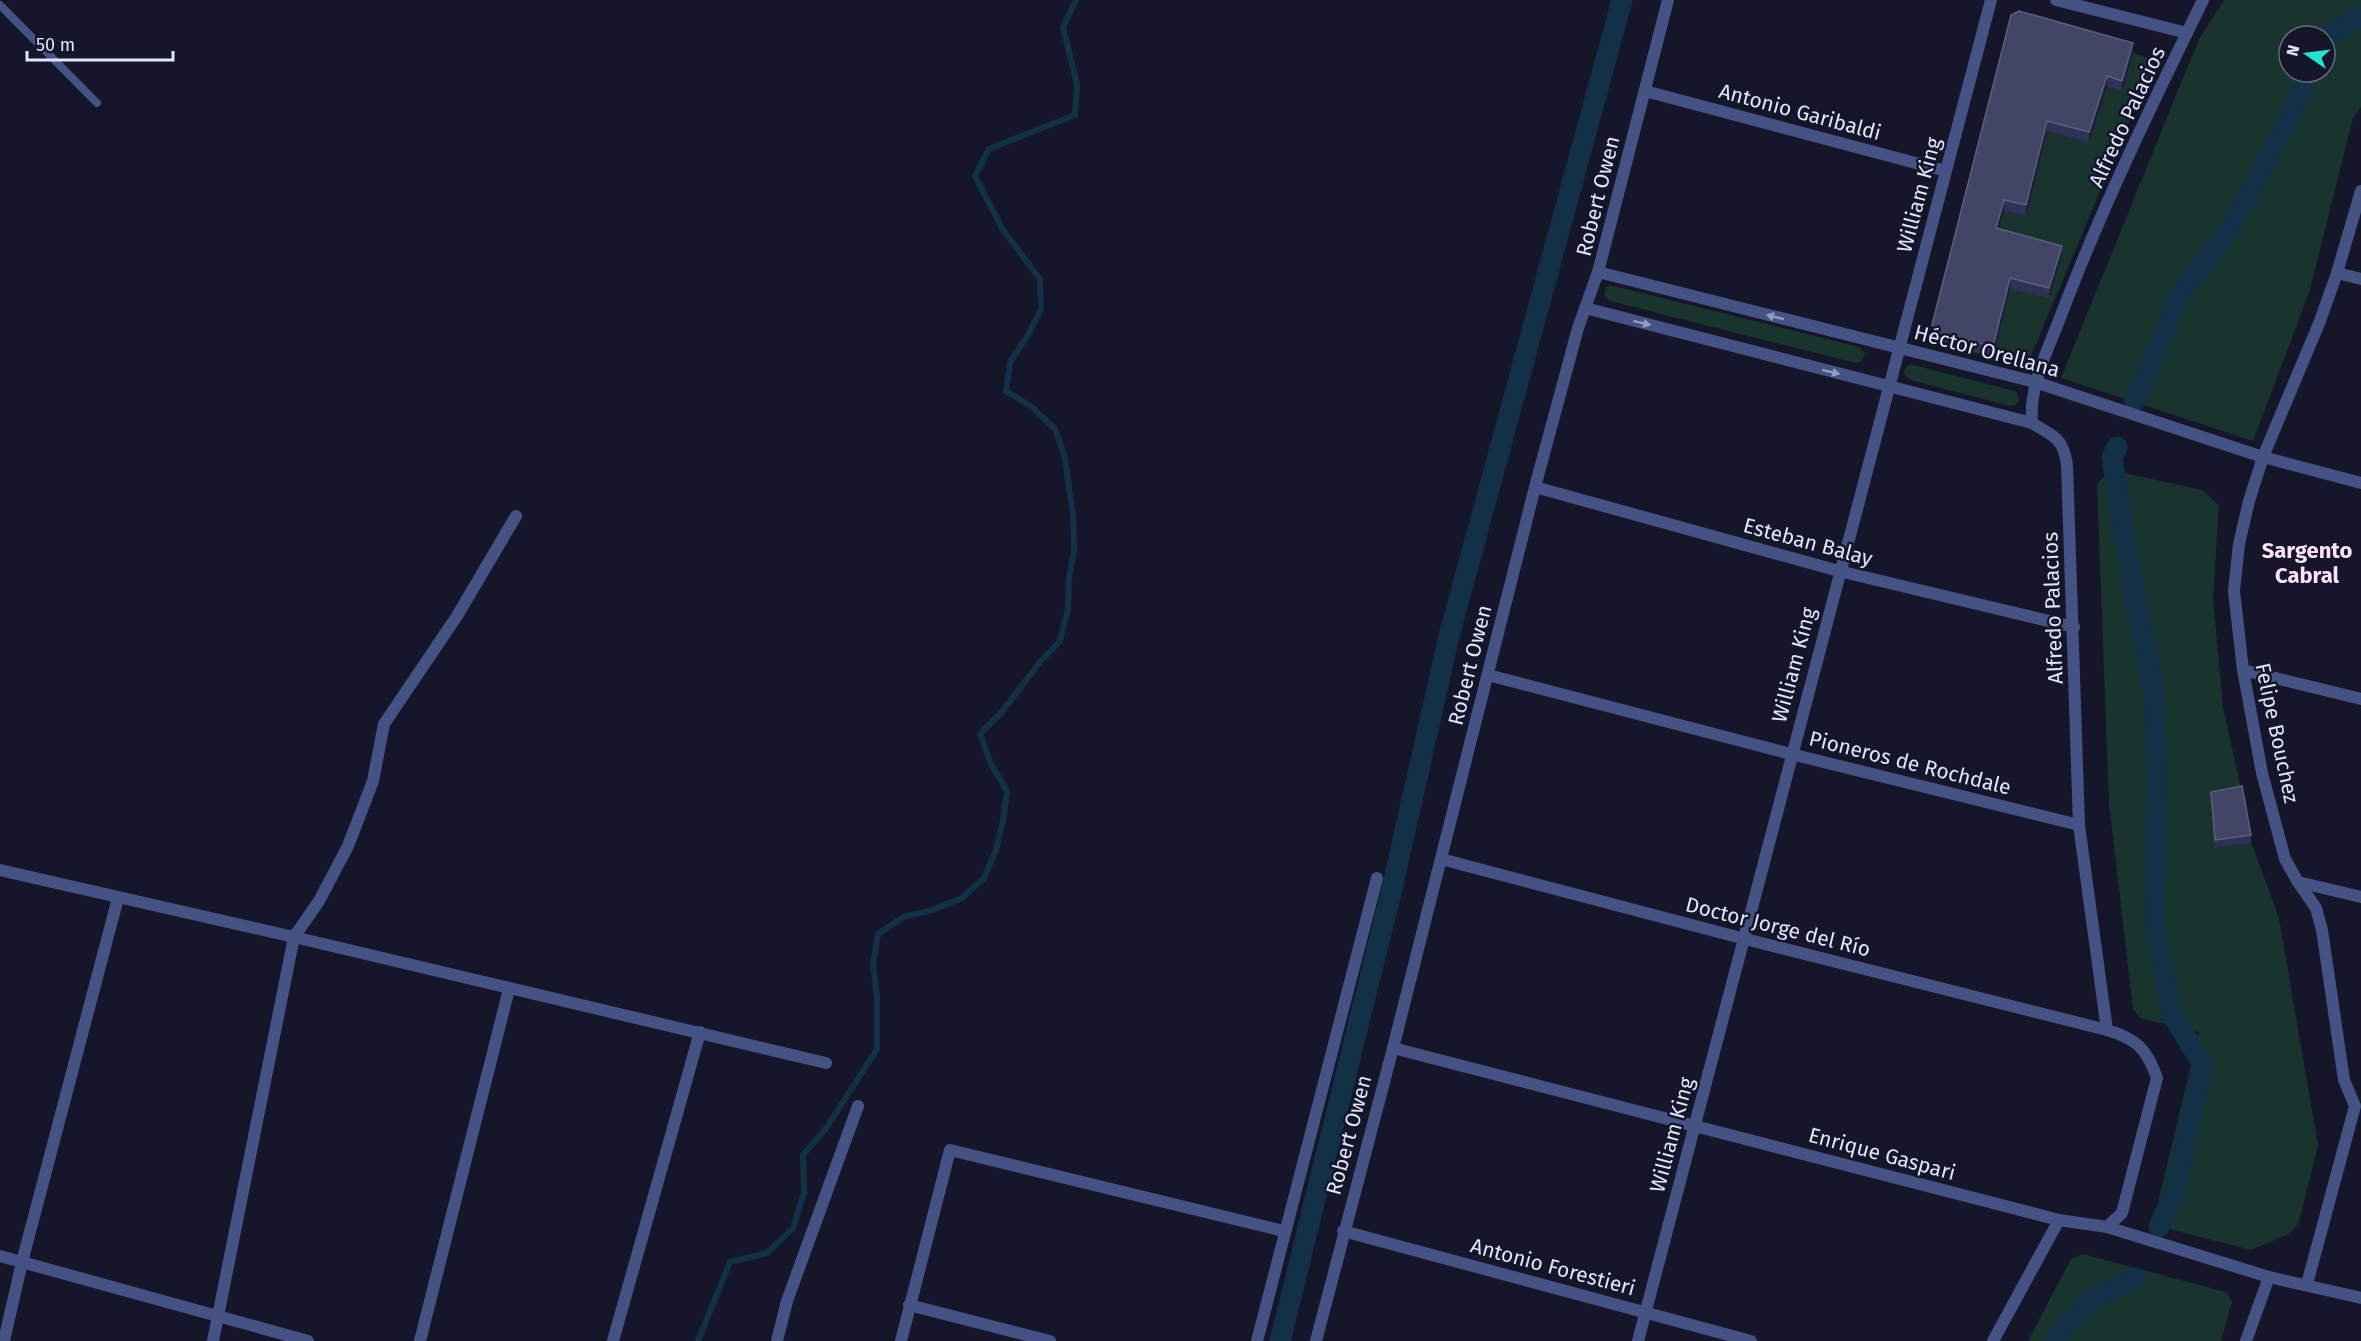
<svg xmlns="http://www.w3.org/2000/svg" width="2361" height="1341" viewBox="0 0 2361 1341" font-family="'Fira Sans',sans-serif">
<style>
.green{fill:#18342c;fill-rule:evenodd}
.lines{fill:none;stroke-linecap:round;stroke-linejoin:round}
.stream{stroke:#123146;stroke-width:6}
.canal{stroke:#123146;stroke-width:21}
.service{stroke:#455284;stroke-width:8}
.minor{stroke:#455284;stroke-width:12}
.wall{fill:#303255}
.shaded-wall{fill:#1d1e3d}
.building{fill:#434567;stroke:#5c5e7e;stroke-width:1.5}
.oneway{fill:#949cc0}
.labels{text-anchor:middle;stroke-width:5;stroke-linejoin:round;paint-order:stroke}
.street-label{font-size:21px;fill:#e2e5fb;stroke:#15162a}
.neighbourhood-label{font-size:22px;font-weight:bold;fill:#fce3f9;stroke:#15162a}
</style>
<rect width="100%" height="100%" fill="#15162a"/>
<g class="green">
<path d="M2224,0H2361V107L2353,118L2309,293L2253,441L2061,378L2199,39ZM2289,36H2325V72H2289Z"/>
<path d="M2133,53L2148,58L2153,65L2031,356L2020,362L1993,357L2006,304L1996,239L2004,211L2026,216L2047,131L2089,143L2045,68L2122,91Z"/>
<path d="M1610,285L1859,347L1865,353L1861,362L1855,363L1610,301L1604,295L1606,287Z"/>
<path d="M1910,364L2014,391L2018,393L2019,400L2016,405L2010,406L1910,380L1904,374V370Z"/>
<path d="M2110,470L2203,490L2219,506L2213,598L2223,707L2242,793L2215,847L2251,842L2279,918L2318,1145L2299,1222L2291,1233L2251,1250L2169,1229L2156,1211L2199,1032L2140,1018L2133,1009L2109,804L2097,484Z"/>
<path d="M2083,1254L2226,1292L2232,1302L2221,1341H2028L2071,1259Z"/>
</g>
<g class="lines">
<path class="stream" d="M698,1341L730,1262L767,1253L793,1228L804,1193L803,1155L827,1127L877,1049V997L873,964L878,934L903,917L932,910L962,898L984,878L996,850L1003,821L1007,791L991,764L980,734L1001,713L1040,662L1060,641L1068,610L1069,579L1074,549L1073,516L1069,487L1065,457L1055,429L1032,407L1006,391L1010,362L1028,335L1041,309L1040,279L1003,230L975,176L989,149L1075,115L1077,85L1063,27L1076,0"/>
<g class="canal">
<path d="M2325,37L2361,16"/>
<path d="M2135,401L2180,294L2229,230L2285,127L2310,72"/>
<path d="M2117,447L2112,458L2137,607L2154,690L2157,772L2155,926L2172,1014L2203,1065L2175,1191L2159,1227"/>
<path d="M1280,1341L1391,893L1449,636L1622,0"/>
<path d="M2056,1341L2069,1321L2098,1296L2135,1278"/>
</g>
<path class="service" d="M0,5L97,103"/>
<g class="minor">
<path d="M2056,0L2187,33"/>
<path d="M1645,91L1946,171"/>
<path d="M1598,272L2035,382L2263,457L2361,483"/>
<path d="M2337,273L2361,279"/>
<path d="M1585,308L2032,423"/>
<path d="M1535,487L1839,571L2074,627"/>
<path d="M2243,670L2361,699"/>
<path d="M1488,675L1791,754L2079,825"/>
<path d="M1441,859L1745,939L2107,1030"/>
<path d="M0,870L294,937L826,1063"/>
<path d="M2298,882L2361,897"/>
<path d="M1393,1048L2059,1220L2107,1227L2269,1277L2361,1298"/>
<path d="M2107,1227L2122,1213L2157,1078C2147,1049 2137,1039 2107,1030L2079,825L2067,465C2063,437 2054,437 2032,423C2029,386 2047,352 2060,318C2101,209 2152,104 2203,0"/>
<path d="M1343,1231L1751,1341"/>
<path d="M0,1256L308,1341"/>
<path d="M2307,1284L2355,1106L2344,1080L2322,930L2316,908L2298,882L2285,859L2262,773L2243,670L2234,591L2239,544L2249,501L2263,457L2320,321L2337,273L2361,191"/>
<path d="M909,1305L1050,1341"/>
<path d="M4,1341L22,1262L118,898"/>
<path d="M213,1341L294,937L319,901L348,846L373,781L384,724L457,616L516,516"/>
<path d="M420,1341L509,989"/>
<path d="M613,1341L700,1032"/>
<path d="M777,1341L787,1301L858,1106"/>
<path d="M901,1341L950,1150L1284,1231"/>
<path d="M1257,1341L1377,878"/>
<path d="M1316,1341L1393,1048L1535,487L1578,328L1598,272L1668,0"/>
<path d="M1638,1341L1991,0"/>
<path d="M1993,1341L2059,1220"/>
<path d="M2246,1341L2269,1277"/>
</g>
</g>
<g class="wall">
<path d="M2011,15L2133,53L2122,91L2107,87L2089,143L2047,131L2026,216L2004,211L1999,229L2062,256L2049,298L2010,289L1993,357L1937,344L1932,335V325Z"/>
<path d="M2211,792L2251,835V843L2215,847Z"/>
</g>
<g class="shaded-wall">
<path d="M2133,43V53L2122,91V81Z"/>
<path d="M2107,76V87L2089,143V132Z"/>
<path d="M2047,121V131L2026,216V205Z"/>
<path d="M2004,200V211L1996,239V228Z"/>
<path d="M2062,246V256L2049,298V288Z"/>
<path d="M2010,278V289L1993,357V346Z"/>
</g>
<g class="building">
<path d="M2019,11L2133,43L2122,81L2107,76L2089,132L2047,121L2026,205L2004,200L1996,228L2062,246L2049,288L2010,278L1993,346L1937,334L1932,325L2011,15Z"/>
<path d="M2242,786L2251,835L2215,840L2211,792Z"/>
</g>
<defs><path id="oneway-solid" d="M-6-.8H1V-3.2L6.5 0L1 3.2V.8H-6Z" transform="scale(1.5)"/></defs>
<g class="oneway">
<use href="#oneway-solid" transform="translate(1775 317) rotate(-166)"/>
<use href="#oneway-solid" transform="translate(1642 323) rotate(14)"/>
<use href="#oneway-solid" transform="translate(1831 372) rotate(14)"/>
</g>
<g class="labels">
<g class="street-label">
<text transform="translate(1800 112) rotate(15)" y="7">Antonio Garibaldi</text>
<text transform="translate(2127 117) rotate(-65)" y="7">Alfredo Palacios</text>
<text transform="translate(1919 195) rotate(-75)" y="7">William King</text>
<text transform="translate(1598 196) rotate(-76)" y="7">Robert Owen</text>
<text transform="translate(1987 351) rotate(15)" y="7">Héctor Orellana</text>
<text transform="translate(1808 542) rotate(15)" y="7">Esteban Balay</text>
<text transform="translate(2053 608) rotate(-92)" y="7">Alfredo Palacios</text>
<text transform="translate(1470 665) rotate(-76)" y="7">Robert Owen</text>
<text transform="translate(1794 665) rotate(-75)" y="7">William King</text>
<text transform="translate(2277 733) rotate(78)" y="7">Felipe Bouchez</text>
<text transform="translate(1910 763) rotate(14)" y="7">Pioneros de Rochdale</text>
<text transform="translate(1778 927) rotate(14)" y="7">Doctor Jorge del Río</text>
<text transform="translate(1349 1135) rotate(-75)" y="7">Robert Owen</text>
<text transform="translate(1672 1135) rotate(-75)" y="7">William King</text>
<text transform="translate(1882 1154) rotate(15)" y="7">Enrique Gaspari</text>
<text transform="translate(1553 1267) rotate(15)" y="7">Antonio Forestieri</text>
</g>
<g class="neighbourhood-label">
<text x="2307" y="558">Sargento<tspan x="2307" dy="25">Cabral</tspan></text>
</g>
</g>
<g transform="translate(2307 54) rotate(284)"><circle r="28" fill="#15162a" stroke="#67697e" stroke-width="1.5"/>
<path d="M0-4.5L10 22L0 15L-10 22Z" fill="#24e5cb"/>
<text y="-9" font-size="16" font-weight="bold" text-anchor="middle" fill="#e2e5fb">N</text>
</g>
<path d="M27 51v9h146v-9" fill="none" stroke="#e2e5fb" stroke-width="3"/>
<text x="36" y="51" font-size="18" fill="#e2e5fb" stroke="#15162a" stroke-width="4.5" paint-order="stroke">50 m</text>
</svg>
